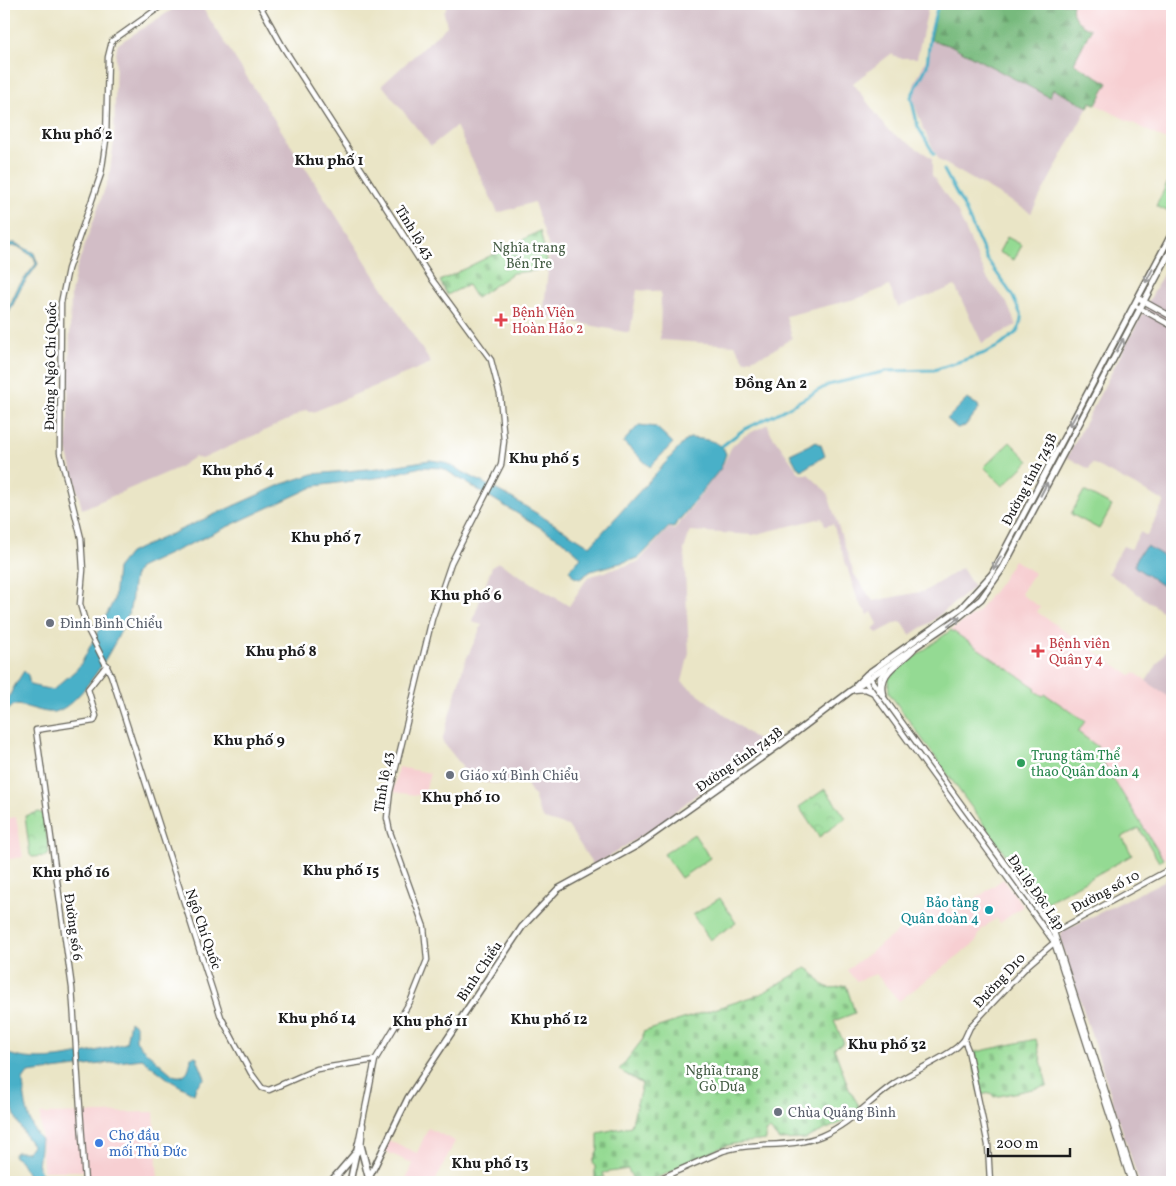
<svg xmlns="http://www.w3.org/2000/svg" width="1176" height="1186" viewBox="0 0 1176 1186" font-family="Vollkorn,serif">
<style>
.built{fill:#f7cfd2}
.industrial{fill:#d2bdc6}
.grass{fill:#94da93;stroke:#587b58}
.forest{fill:url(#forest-firs);stroke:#4a6b4c}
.cemetery{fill:url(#cemetery-stones);stroke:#587b58}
.park{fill:url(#park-crowns);stroke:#587b58}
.water{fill:#49b0c8;stroke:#326672}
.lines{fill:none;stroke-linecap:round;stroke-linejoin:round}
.canal{stroke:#49b0c8;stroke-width:3}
.secondary-casing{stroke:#646258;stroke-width:7}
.primary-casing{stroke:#646258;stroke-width:8}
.highway-casing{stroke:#646258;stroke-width:9}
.secondary{stroke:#fff;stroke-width:4.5}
.primary{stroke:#fff;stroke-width:5}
.highway{stroke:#fff;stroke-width:6}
.oneway{stroke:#999}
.health-dot{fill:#e0444e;stroke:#fff;stroke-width:2}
.worship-dot{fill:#6b7280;stroke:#fff;stroke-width:2}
.leisure-dot{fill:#2e9e5b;stroke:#fff;stroke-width:2}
.culture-dot{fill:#0f9aa8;stroke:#fff;stroke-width:2}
.shop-dot{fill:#3f7fe0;stroke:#fff;stroke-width:2}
.labels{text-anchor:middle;stroke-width:5;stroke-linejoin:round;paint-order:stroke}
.street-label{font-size:14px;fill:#1c1c1c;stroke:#fff}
.park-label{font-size:14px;fill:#465e46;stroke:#fff}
.health-label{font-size:14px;fill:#be3a42;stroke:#fff;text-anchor:start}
.worship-label{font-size:14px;fill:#5b616d;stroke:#fff;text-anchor:start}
.leisure-label{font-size:14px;fill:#27864d;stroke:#fff;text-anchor:start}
.culture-label{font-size:14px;fill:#0d838f;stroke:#fff;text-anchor:end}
.shop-label{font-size:14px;fill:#366cbe;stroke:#fff;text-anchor:start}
.neighbourhood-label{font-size:15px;font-weight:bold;fill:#1c1c1c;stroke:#fff}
</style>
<defs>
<pattern id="forest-firs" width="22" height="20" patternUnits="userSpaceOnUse" patternTransform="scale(1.25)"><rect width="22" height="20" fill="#77ba7d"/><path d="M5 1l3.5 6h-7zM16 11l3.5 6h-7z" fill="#669f6b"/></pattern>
<pattern id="cemetery-stones" width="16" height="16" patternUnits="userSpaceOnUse" patternTransform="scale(1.25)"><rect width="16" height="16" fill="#94da93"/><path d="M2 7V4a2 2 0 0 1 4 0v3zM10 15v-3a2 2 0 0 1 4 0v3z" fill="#7fba7e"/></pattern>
<pattern id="park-crowns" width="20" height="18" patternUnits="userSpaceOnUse" patternTransform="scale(1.25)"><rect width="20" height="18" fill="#94da93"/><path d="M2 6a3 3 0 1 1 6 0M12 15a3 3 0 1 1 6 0" fill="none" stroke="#7fba7e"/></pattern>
</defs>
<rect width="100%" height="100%" fill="#fff"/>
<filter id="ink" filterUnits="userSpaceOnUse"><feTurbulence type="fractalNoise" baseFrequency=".02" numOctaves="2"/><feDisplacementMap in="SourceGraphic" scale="10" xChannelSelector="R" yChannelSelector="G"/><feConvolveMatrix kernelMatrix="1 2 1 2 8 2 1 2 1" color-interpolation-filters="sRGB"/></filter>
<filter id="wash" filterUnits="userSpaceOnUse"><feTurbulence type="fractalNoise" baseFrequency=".0096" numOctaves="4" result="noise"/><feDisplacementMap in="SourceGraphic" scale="20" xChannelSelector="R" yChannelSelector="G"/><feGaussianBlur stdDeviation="1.12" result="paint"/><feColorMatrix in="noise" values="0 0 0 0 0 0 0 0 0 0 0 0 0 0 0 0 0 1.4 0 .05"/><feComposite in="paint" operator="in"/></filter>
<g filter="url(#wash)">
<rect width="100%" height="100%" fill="#eae5c6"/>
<g class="built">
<path d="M938,4H1172V143L1091,102L1088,107L1053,89L931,40Z"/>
<path d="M1014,560L1034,573L1021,594L1040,607L1037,612L1131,676L1134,672L1172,699V833L1169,836L1172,841V854L1163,859L1096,751L1098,747L1078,732L1085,721L1045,694L1043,696L1034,690L1035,687L951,630L977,613L1000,583Z"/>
<path d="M398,767L430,773L424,796L393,792Z"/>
<path d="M16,817L23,857L4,860V819Z"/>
<path d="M1003,879L1023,906L1000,923L996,918L981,930L976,942L899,1001L876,974L856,981L847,970L942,898L955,914Z"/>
<path d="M154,1112L158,1182H88L87,1171H43L40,1114Z"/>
<path d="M428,1128L455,1141L435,1182H410L405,1180L413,1164L383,1150L388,1140L417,1153Z"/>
</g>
<g class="industrial">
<path d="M181,4H200L431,363L313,412L305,410L288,420L202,459L194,457L178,468L82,509L67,449L71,293L76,270L109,177L114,142L116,50L118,44Z"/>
<path d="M448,4H929L917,58H899L891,54L853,83L889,131L932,158V175L957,211L987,278L1006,301L1016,325L982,343L955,286L898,307L889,286L859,298L786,316L792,338L768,353L745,361L735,345L660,340L661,292L637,290L630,333L543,316L550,251L534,202L498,213L456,126L431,146L382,85L447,26L444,13Z"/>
<path d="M931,40L952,46L1049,97L1053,89L1088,107L1031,213L939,160L923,128L913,100L914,85L930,51Z"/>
<path d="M1172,257V618L1108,573L1123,546L1131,549L1140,532L1147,536L1164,501L1092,463L1089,469L1067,457Z"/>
<path d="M768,424L770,432L800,474H808L827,492L854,574L873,601L925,591L962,568L974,587L931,622L910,635L903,623L898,622L877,633L873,629L878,624L872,612L868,615L858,601L833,524L825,526L822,518L753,535L690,531L684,550L689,653L682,682L765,746L759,751L760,753L705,788L655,827L594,866L568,826L544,819L539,812L535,798L522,776L511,773L509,785L463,780L465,770L462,769V766L442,741L464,664L482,625L472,622L492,567L498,562L569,606L588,577L638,562L669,528L674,530L722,467L732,446L744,436Z"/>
<path d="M1172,642V699L1146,681Z"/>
<path d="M1172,877V1182H1139L1060,938L1063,931Z"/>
</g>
<g class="grass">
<path d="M1168,182L1172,184L1171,213L1156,206Z"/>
<path d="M1007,237L1022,245L1014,260L999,252Z"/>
<path d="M1010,442L1029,461L1003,486L984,467Z"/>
<path d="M1084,491L1112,506L1099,529L1071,514Z"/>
<path d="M951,630L1036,688L1035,691L1043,696L1045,694L1085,721L1078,732L1098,747L1096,751L1163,859L1159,862L1139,828L1122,837L1132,855L1047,902L1031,880L1026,883L889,693L888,680L892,674Z"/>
<path d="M694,834L710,858L681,878L664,854Z"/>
<path d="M720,898L736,923L710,940L693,915Z"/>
</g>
<path class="forest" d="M938,4H1073C1070,18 1080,24 1091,29L1074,63L1108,83L1096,105L1091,102L1088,107L1053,89L1049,97L952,46L931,40Z"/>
<g class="cemetery">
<path d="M540,231L549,269L513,273L476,298L468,285L447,295L440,281Z"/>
<path d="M806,968C822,975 817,995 846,985L855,1013L834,1021L844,1043L834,1048L849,1089L861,1109L842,1122L805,1139L779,1140L770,1130L766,1132V1140C751,1142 734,1142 720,1148C696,1158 660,1182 634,1182L628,1169L603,1173L604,1177L595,1179V1167L593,1161L598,1149V1133L631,1126L642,1084L619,1070L643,1039V1032L761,994Z"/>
<path d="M1036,1039L1047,1086L994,1097L991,1093L980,1095L971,1053Z"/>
</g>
<g class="park">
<path d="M825,789L846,818L819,837L799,807Z"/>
<path d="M39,812L44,815L49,853L47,856L32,857L30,855L25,816Z"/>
</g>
<g class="water">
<path d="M15,243L34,253L38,264L21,288L4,323V318L18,287L36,264L34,257L17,246L4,247V244Z"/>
<path d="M967,399L978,405L979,409L965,426L957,428L947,419Z"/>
<path d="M639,425L656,427L673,443L650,467L623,442Z"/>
<path d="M690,438C703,439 722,440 726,454L721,468L673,528L669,527L639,558L591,571L580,579L574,577L569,570L581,557L566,543L442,468L421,467L383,477L315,486L139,568C130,579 134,595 130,608C123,634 82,706 55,712C43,714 27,705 14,705L6,712L4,722C4,701 13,688 24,671L28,675L30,685L53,690L77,669L82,662L114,600L117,568L129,553L282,484L313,474L379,468L430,460L444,462L510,497L590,546L686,440Z"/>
<path d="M815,442L821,445L825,456L802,470L797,467L790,454Z"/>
<path d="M1147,546L1172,561V592L1135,567C1134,561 1142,548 1147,546Z"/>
<path d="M130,1021L136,1026V1040L141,1047L173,1075C187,1080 190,1068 191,1057L196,1056L205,1078L196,1087L194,1094L171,1081L142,1059L28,1073L23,1080C24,1096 28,1128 41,1139L38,1167L42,1174L55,1176L61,1182H32L20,1161L13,1156L16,1152H27L32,1145C11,1119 4,1084 4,1052C37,1068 92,1052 126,1043Z"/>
</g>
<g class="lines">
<g class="canal">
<path d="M934,154L918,127L911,97L927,66L930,36L938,4"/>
<path d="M722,446L743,430L782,411L828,385L887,371L934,370L985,353L1001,345L1018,331L1022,317L1012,295L987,259L964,207L944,170"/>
</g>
</g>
</g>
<g filter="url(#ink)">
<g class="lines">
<g class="secondary-casing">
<g id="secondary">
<path d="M164,4L112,41L108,57L106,140L101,174L68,269L61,303L60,453L81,538L83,570L80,604L87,628L111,675L221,1017L251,1073L262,1088L269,1090L317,1069L375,1060"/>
<path d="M259,4L283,47L431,278L491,360L500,395L504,441L501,465L451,563L432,619L390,792L387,818L390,832L424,927L427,960L411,1000L375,1060L358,1144"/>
<path d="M1138,298L1172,317"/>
<path d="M1134,305L1172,326"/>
<path d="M869,677L1054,932L1135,1182"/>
<path d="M864,680L1054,942L1131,1182"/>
<path d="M879,689L880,678L887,667"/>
<path d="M853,690L865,689L872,692"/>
<path d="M884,695C878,671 900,665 914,649"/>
<path d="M1053,933L1172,868"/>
<path d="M964,1040L968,1050L988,1145L990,1182"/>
<path d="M361,1147L363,1125"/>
<path d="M85,1182L72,988L36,730L94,721L96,716L88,689L107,665"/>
<path d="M652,1182L723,1151C754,1141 789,1149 821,1136C850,1124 869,1101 895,1083C915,1070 938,1062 957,1047L964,1040L970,1027L1028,965L1056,941"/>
</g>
</g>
<g class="primary-casing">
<g id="primary">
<path d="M856,685L867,674L961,608L992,574L1172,233"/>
<path d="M369,1178L408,1098L522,927L558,889L638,845L778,746L852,690L959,617L981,599L1003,568L1172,248"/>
<path d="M350,1182L358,1144"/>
</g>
</g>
<g class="highway-casing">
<path id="highway" d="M331,1182L361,1147L370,1182"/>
</g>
<use href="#secondary" class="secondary"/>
<use href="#primary" class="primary"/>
<use href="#highway" class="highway"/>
</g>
<defs><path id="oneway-shaft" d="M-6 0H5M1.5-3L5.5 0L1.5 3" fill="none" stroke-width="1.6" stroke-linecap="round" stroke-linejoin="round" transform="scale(1.25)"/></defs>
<g class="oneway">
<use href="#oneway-shaft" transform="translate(1149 276) rotate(118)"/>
<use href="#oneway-shaft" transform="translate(1120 345) rotate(-62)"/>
<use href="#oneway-shaft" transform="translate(1073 420) rotate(118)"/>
<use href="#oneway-shaft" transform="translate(1044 489) rotate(-63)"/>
<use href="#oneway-shaft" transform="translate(997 563) rotate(119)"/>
<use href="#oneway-shaft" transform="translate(954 621) rotate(-36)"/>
</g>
</g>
<g class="health-dot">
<path d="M498.5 312.5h5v5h5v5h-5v5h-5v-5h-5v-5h5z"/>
<path d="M1035.5 643.5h5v5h5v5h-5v5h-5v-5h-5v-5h5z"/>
</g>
<g class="worship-dot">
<circle cx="50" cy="623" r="5"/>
<circle cx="450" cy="775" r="5"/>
<circle cx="778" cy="1112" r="5"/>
</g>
<circle class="leisure-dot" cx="1021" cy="763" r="5"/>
<circle class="culture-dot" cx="989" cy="910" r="5"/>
<circle class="shop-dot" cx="99" cy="1143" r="5"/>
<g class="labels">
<g class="street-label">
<text transform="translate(415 232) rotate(58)" y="5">Tỉnh lộ 43</text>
<text transform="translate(50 366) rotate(-89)" y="5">Đường Ngô Chí Quốc</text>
<text transform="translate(1029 479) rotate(-62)" y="5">Đường tỉnh 743B</text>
<text transform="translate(739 759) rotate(-35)" y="5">Đường tỉnh 743B</text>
<text transform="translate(383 782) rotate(-81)" y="5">Tỉnh lộ 43</text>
<text transform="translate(1105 891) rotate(-28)" y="5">Đường số 10</text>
<text transform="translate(1037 892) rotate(55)" y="5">Đại lộ Độc Lập</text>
<text transform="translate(74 927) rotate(82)" y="5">Đường số 6</text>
<text transform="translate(204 929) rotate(71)" y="5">Ngô Chí Quốc</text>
<text transform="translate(479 971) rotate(-56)" y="5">Bình Chiểu</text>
<text transform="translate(999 980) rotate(-47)" y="5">Đường D10</text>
</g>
<g class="park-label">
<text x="529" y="252">Nghĩa trang<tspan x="529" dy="16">Bến Tre</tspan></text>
<text x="722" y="1075">Nghĩa trang<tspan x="722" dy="16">Gò Dưa</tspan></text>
</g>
<g class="health-label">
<text x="512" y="317">Bệnh Viện<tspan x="512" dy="16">Hoàn Hảo 2</tspan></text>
<text x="1049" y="648">Bệnh viên<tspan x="1049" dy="16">Quân y 4</tspan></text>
</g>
<g class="worship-label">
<text x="60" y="628">Đình Bình Chiểu</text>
<text x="460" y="780">Giáo xứ Bình Chiểu</text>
<text x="788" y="1117">Chùa Quảng Bình</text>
</g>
<g class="leisure-label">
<text x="1031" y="760">Trung tâm Thể<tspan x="1031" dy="16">thao Quân đoàn 4</tspan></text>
</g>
<g class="culture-label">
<text x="979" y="907">Bảo tàng<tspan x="979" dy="16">Quân đoàn 4</tspan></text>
</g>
<g class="shop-label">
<text x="109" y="1140">Chợ đầu<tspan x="109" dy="16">mối Thủ Đức</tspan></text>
</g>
<g class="neighbourhood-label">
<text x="77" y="139">Khu phố 2</text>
<text x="329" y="165">Khu phố 1</text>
<text x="771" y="388">Đồng An 2</text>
<text x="544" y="463">Khu phố 5</text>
<text x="238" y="475">Khu phố 4</text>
<text x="326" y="542">Khu phố 7</text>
<text x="466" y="600">Khu phố 6</text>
<text x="281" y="656">Khu phố 8</text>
<text x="249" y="745">Khu phố 9</text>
<text x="461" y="802">Khu phố 10</text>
<text x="341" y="875">Khu phố 15</text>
<text x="71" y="877">Khu phố 16</text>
<text x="317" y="1023">Khu phố 14</text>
<text x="549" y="1024">Khu phố 12</text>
<text x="430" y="1026">Khu phố 11</text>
<text x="887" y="1049">Khu phố 32</text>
<text x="490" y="1168">Khu phố 13</text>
</g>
</g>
<rect width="1176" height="1186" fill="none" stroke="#fff" stroke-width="20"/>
<path d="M988 1148v8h82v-8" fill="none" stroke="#1c1c1c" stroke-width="2.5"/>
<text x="996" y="1148" font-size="15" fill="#1c1c1c" stroke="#ffffff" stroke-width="4" paint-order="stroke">200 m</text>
</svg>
